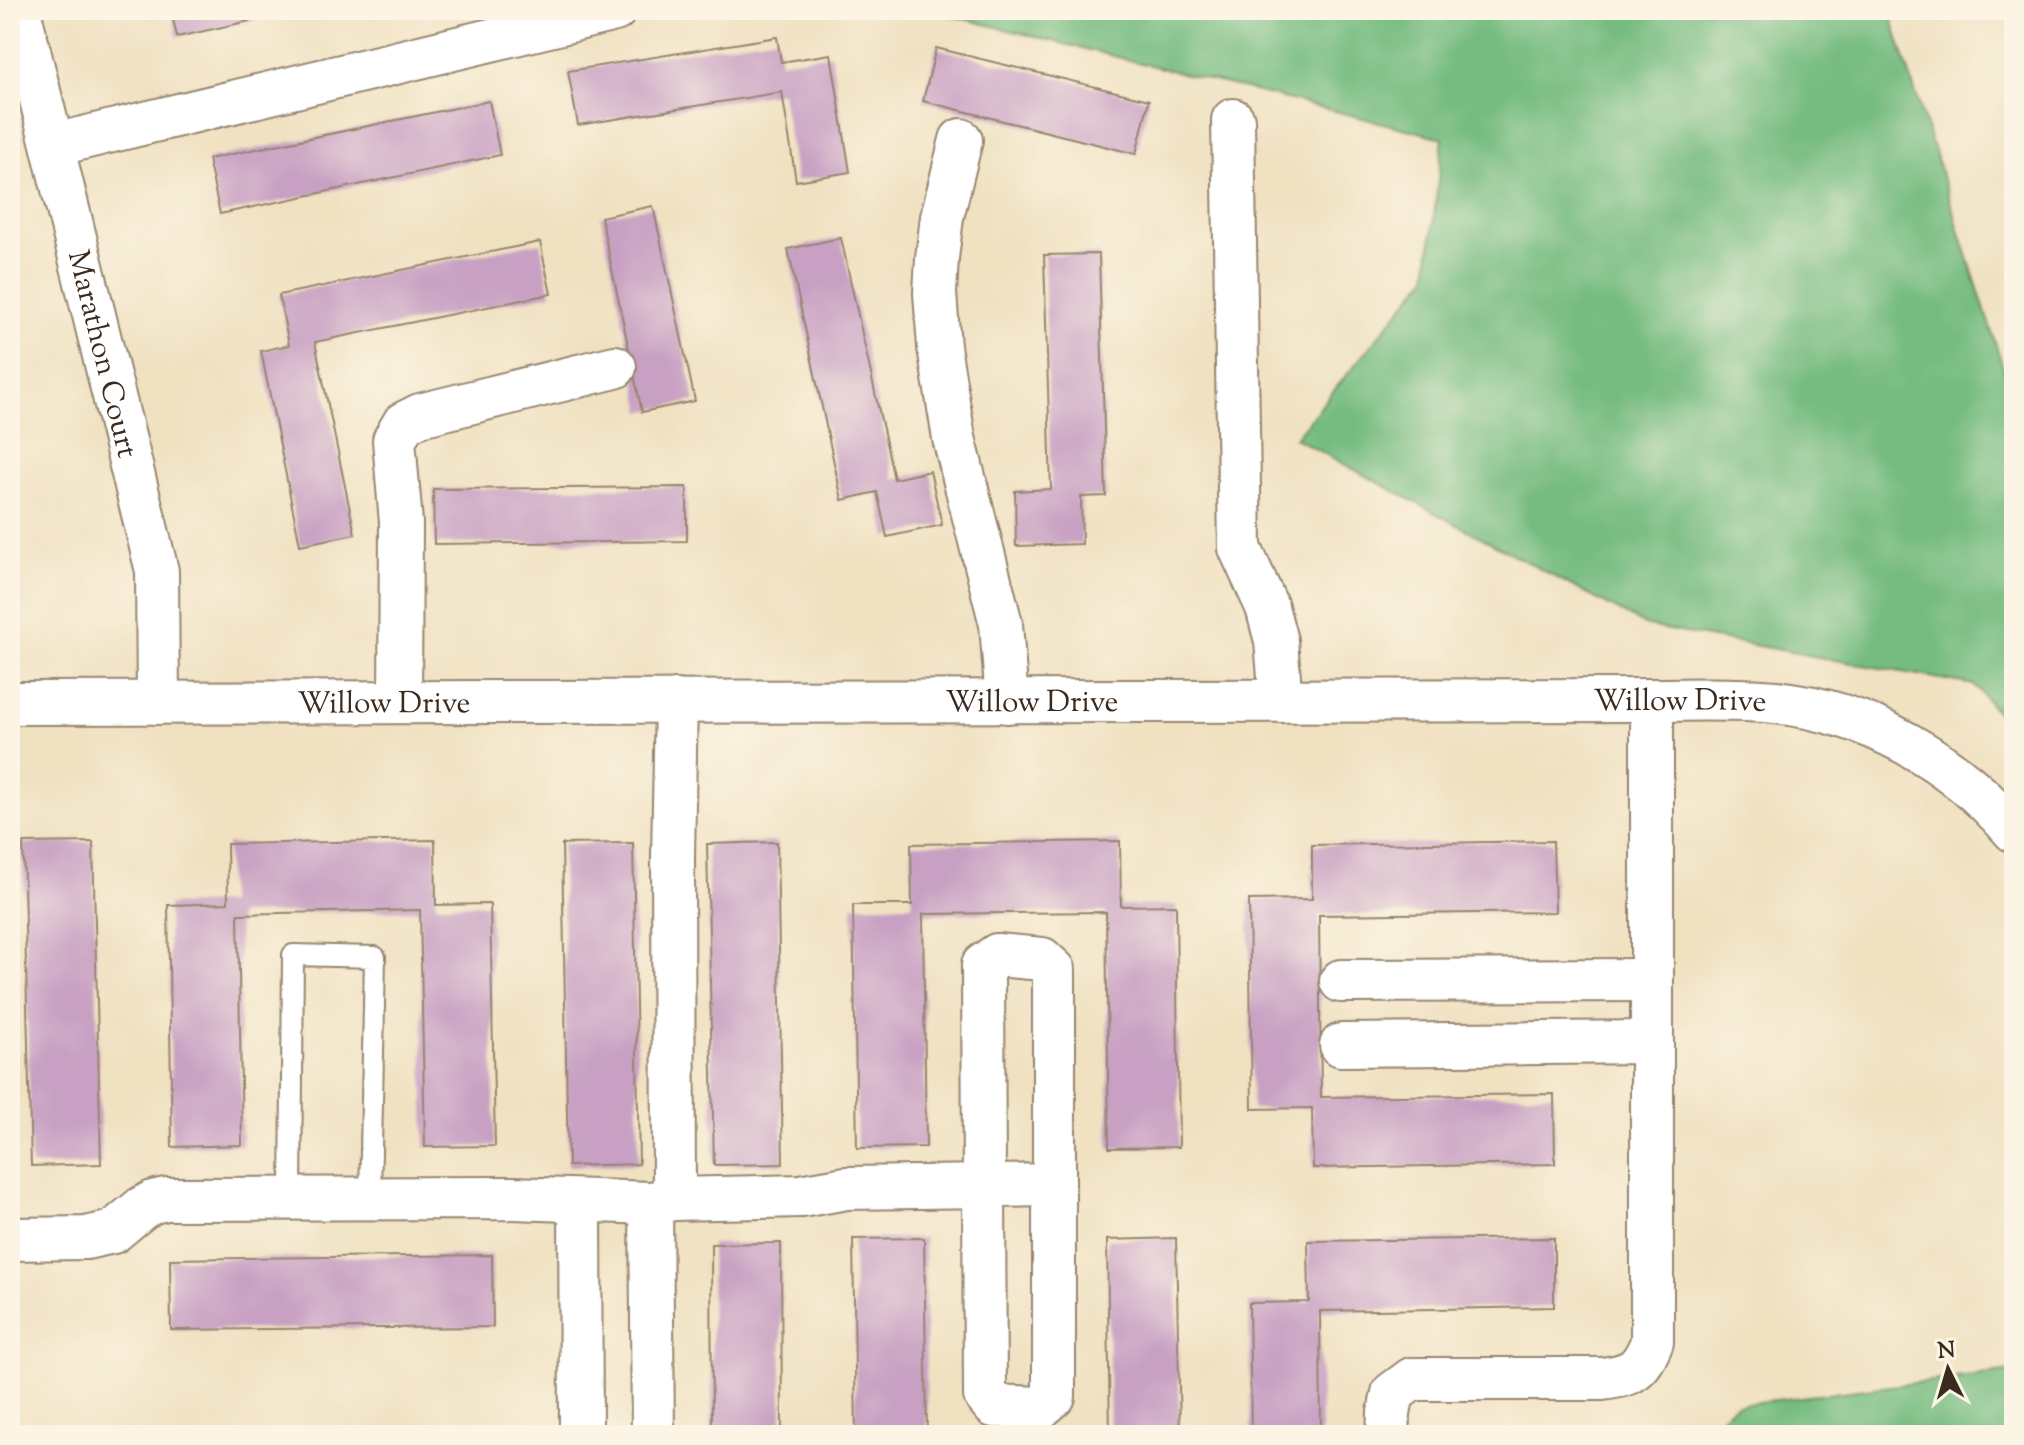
<svg xmlns="http://www.w3.org/2000/svg" width="2024" height="1445" viewBox="0 0 2024 1445" font-family="'Sorts Mill Goudy',serif">
<style>
.forest{fill:#76bc80;stroke:#58734f;stroke-width:2}
.building{fill:#c8a0c3}
.lines{fill:none;stroke-linecap:round;stroke-linejoin:round}
.lane-casing{stroke:#968670;stroke-width:24}
.street-casing{stroke:#968670;stroke-width:46}
.lane{stroke:#fff;stroke-width:20}
.street{stroke:#fff;stroke-width:42}
.labels{text-anchor:middle;stroke-width:6;stroke-linejoin:round;paint-order:stroke}
.street-label{font-size:30px;fill:#3b2a1e;stroke:#fcf5e5}
</style>
<rect width="100%" height="100%" fill="#fcf5e5"/>
<filter id="ink" filterUnits="userSpaceOnUse"><feTurbulence type="fractalNoise" baseFrequency=".0125" numOctaves="2"/><feDisplacementMap in="SourceGraphic" scale="16" xChannelSelector="R" yChannelSelector="G"/><feConvolveMatrix kernelMatrix="1 2 1 2 8 2 1 2 1" color-interpolation-filters="sRGB"/></filter>
<filter id="wash" filterUnits="userSpaceOnUse"><feTurbulence type="fractalNoise" baseFrequency=".006" numOctaves="4" result="noise"/><feDisplacementMap in="SourceGraphic" scale="32" xChannelSelector="R" yChannelSelector="G"/><feGaussianBlur stdDeviation="1.8" result="paint"/><feColorMatrix in="noise" values="0 0 0 0 0 0 0 0 0 0 0 0 0 0 0 0 0 1.4 0 .05"/><feComposite in="paint" operator="in"/></filter>
<g filter="url(#wash)">
<rect width="100%" height="100%" fill="#f0e1c1"/>
<g class="forest">
<path d="M928,10H1889L2014,402V732L1974,685L1647,626L1295,438L1427,277L1443,138Z"/>
<path d="M2014,1371V1435H1698L1735,1405Z"/>
</g>
<g id="blocks">
<g class="building">
<path d="M171,10H294V11L177,37Z"/>
<path d="M777,37L781,62L831,54L850,172L796,181L782,92L578,125L568,71Z"/>
<path d="M936,48L1149,100L1136,154L923,101Z"/>
<path d="M489,101L500,155L220,214L208,159Z"/>
<path d="M653,206L695,401L642,412L601,217Z"/>
<path d="M841,238L894,479L930,471L942,525L887,537L877,492L842,500L788,249Z"/>
<path d="M540,242L551,294L315,342L355,534L300,545L261,351L289,345L279,295Z"/>
<path d="M1099,254L1106,496L1081,497L1082,544L1016,546L1015,491L1051,489L1044,255Z"/>
<path d="M687,487V541L434,544L433,489Z"/>
<path d="M435,840L436,905L490,904L495,1146L425,1147L420,910L238,914L242,1145L172,1147L168,905L228,903L227,844Z"/>
<path d="M1120,841L1121,906L1176,905L1179,1147L1109,1148L1106,912L923,914L926,1147L857,1148L853,905H912L911,844Z"/>
<path d="M1553,841L1555,912L1319,915L1321,1097L1554,1094L1555,1164L1313,1168L1312,1108L1252,1109L1249,900L1312,899V845Z"/>
<path d="M93,842L101,1164L31,1166L23,843Z"/>
<path d="M777,842L783,1164L714,1165L707,844Z"/>
<path d="M633,843L639,1164L568,1166L562,844Z"/>
<path d="M924,1238L927,1435H856L853,1239Z"/>
<path d="M1176,1238L1180,1435H1110L1107,1240Z"/>
<path d="M1554,1238V1307L1320,1311L1321,1435H1251L1249,1303L1309,1302L1308,1241Z"/>
<path d="M781,1243L782,1435H712L711,1244Z"/>
<path d="M492,1255L493,1327L171,1330L170,1259Z"/>
</g>
</g>
</g>
<g filter="url(#ink)">
<use href="#blocks" fill-opacity="0" stroke="#968670" stroke-width="2"/>
<g class="lines">
<g class="lane-casing">
<path id="lane" d="M291,1199L293,955L375,957L370,1199"/>
</g>
<g class="street-casing">
<g id="street">
<path id="s1" d="M19,10L157,571L158,703"/>
<path d="M1233,120L1240,548L1267,607L1276,641L1281,701"/>
<path d="M961,140L942,217L937,258L935,293L939,347L954,438L1001,624L1007,702"/>
<path d="M54,145L615,10"/>
<path d="M400,702L401,523L394,440L404,423L420,415L615,367"/>
<path id="s2" d="M10,703L1652,700C1693,700 1734,698 1775,702C1869,712 1953,760 2014,831"/>
<path d="M997,955L1042,959L1054,970V1396L1040,1408L994,1406L985,1395L983,965Z"/>
<path d="M1341,981L1651,980"/>
<path d="M1341,1045L1652,1042"/>
<path d="M674,1199L673,856L676,701"/>
<path d="M580,1202L581,1435"/>
<path d="M651,1203L653,1435"/>
<path d="M10,1239L86,1238L113,1232L142,1208L153,1202L166,1199L513,1198L651,1203L674,1199L801,1196L846,1188L1054,1185"/>
<path d="M1388,1435L1389,1413L1393,1393L1412,1379H1602C1632,1375 1640,1371 1652,1342V700"/>
</g>
</g>
<use href="#lane" class="lane"/>
<use href="#street" class="street"/>
</g>
</g>
<g class="labels">
<g class="street-label">
<text dy="10" stroke="none"><textPath href="#s1" startOffset="354">Marathon Court</textPath></text>
<text dy="10" stroke="none"><textPath href="#s2" startOffset="1670">Willow Drive</textPath></text>
<text dy="10" stroke="none"><textPath href="#s2" startOffset="374">Willow Drive</textPath></text>
<text dy="10" stroke="none"><textPath href="#s2" startOffset="1022">Willow Drive</textPath></text>
</g>
</g>
<rect width="2024" height="1445" fill="none" stroke="#fcf5e5" stroke-width="40"/>
<g transform="translate(1948 1369) rotate(355)" stroke="#fcf5e5" stroke-width="6" paint-order="stroke">
<path d="M0-6L14 30L0 20L-14 30Z" fill="#3b2a1e"/>
<text y="-12" font-size="22" font-weight="bold" text-anchor="middle" fill="#3b2a1e">N</text>
</g>
</svg>
